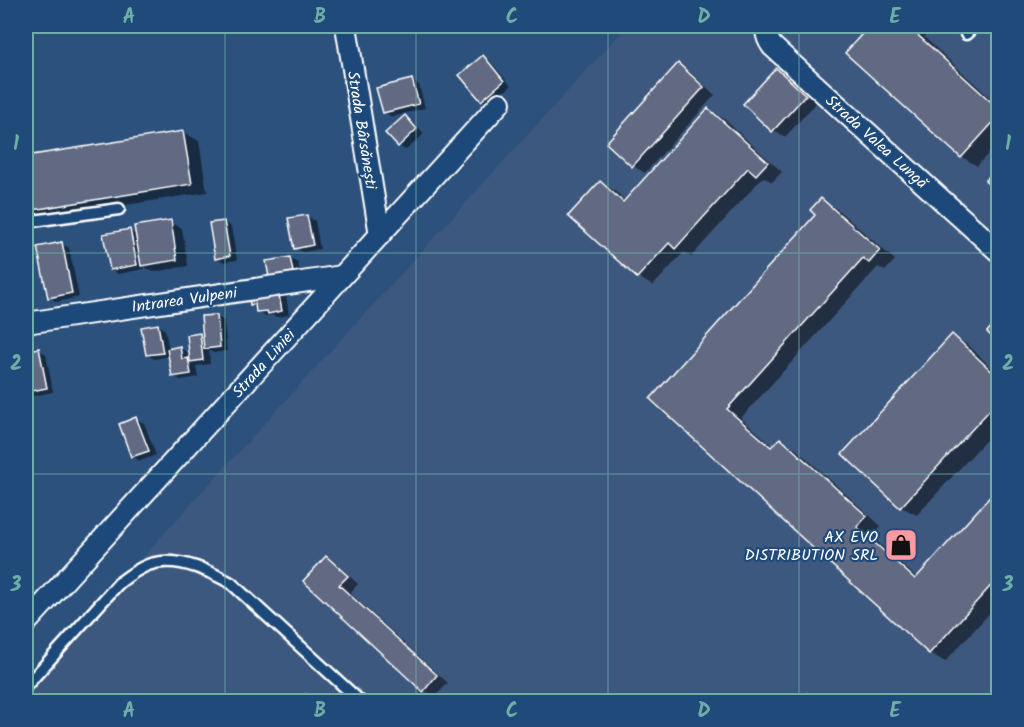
<svg xmlns="http://www.w3.org/2000/svg" width="1024" height="727" viewBox="0 0 1024 727" font-family="Kalam,sans-serif">
<style>
.built{fill:#3c597e}
.shadow{fill:#0007}
.building{fill:#626b83;stroke:#fff;stroke-width:1.5}
.lines{fill:none;stroke-linecap:round;stroke-linejoin:round}
.lane-casing{stroke:#fff;stroke-width:15}
.street-casing{stroke:#fff;stroke-width:24}
.lane{stroke:#1f4a7a;stroke-width:10}
.street{stroke:#1f4a7a;stroke-width:20}
.grid{fill:none;stroke:#6fada8;stroke-width:1.5;stroke-opacity:0.55}
.labels{text-anchor:middle;stroke-width:4.5;stroke-linejoin:round;paint-order:stroke}
.street-label{font-size:16px;fill:#fff;stroke:#1f4a7a}
.poi-label{font-size:16px;fill:#fff;stroke:#1f4a7a;text-anchor:end}
.neatline{fill:none;stroke:#6fada8;stroke-width:2}
.grid-label{font-size:20px;text-anchor:middle;font-weight:bold;fill:#6fada8}
</style>
<rect width="100%" height="100%" fill="#2c517c"/>
<filter id="ink" filterUnits="userSpaceOnUse"><feTurbulence type="fractalNoise" baseFrequency=".0167" numOctaves="2"/><feDisplacementMap in="SourceGraphic" scale="12" xChannelSelector="R" yChannelSelector="G"/><feConvolveMatrix kernelMatrix="1 2 1 2 8 2 1 2 1" color-interpolation-filters="sRGB"/></filter>
<g filter="url(#ink)">
<path class="built" d="M627,26H998V701L26,702V682L119,583Z"/>
<g class="shadow">
<path d="M871,26H930L932,28L924,37L998,105V143L977,166L962,157L847,53Z"/>
<path d="M483,57L490,61L511,86L489,104L482,100Z"/>
<path d="M678,65L690,72L715,95L645,173L633,166L608,143Z"/>
<path d="M776,70L788,76L816,103L785,137L773,130Z"/>
<path d="M412,80L419,85L425,108L392,117L384,112Z"/>
<path d="M708,110L724,119L782,172L772,182L763,177L691,257L684,252L653,286L638,277L600,182L615,191L626,201Z"/>
<path d="M405,117L412,121L424,134L406,150L399,146Z"/>
<path d="M183,132L199,141L207,192L26,221V158Z"/>
<path d="M821,200L837,209L895,260L885,271L878,267L741,418L774,447L780,439L795,448L881,526L872,537L918,579L998,490V604L945,662L930,653L652,399L817,215Z"/>
<path d="M307,216L315,221L320,249L303,252L295,248Z"/>
<path d="M170,222L182,228L188,266L154,272L143,266V269L118,274L111,269L130,231L137,235Z"/>
<path d="M224,222L231,227L237,260L224,262L216,258Z"/>
<path d="M62,244L69,248L79,297L57,302L49,297Z"/>
<path d="M290,258L298,263L300,276L278,280L270,276Z"/>
<path d="M278,292L286,296L289,315L277,317L272,315L265,316L257,311V307L252,304Z"/>
<path d="M217,316L224,321L227,351L213,353L209,350L210,364L196,366L198,377L181,380L173,376L170,356L155,359L147,355L158,325L165,330L169,350L180,348L190,354L200,335L204,337Z"/>
<path d="M952,336L968,345L998,374V427L917,515L901,507L844,454Z"/>
<path d="M39,350L46,354L53,392L33,396L26,391V352Z"/>
<path d="M136,419L144,423L156,455L140,461L132,456Z"/>
<path d="M326,558L338,565L358,584L350,593L448,683L435,697L424,690L305,581Z"/>
</g>
<g class="building">
<path d="M869,26H911L910,28L998,108V117L961,158L845,53Z"/>
<path d="M483,55L504,81L481,101L459,75Z"/>
<path d="M678,63L704,87L632,167L606,143Z"/>
<path d="M776,68L806,95L772,132L743,104Z"/>
<path d="M412,79L419,104L383,113L376,88Z"/>
<path d="M708,108L768,162L756,175L748,168L675,249L669,243L637,278L568,216L600,181L623,202Z"/>
<path d="M405,115L417,129L398,147L385,133Z"/>
<path d="M183,131L192,184L26,211V156Z"/>
<path d="M998,166V194L985,181Z"/>
<path d="M821,198L880,250L869,263L863,258L727,409L771,447L780,438L867,516L857,527L915,579L998,488V578L929,654L650,399L815,215L810,210Z"/>
<path d="M307,215L313,245L294,249L288,218Z"/>
<path d="M171,220L177,260L141,266L134,226Z"/>
<path d="M224,221L230,256L215,259L209,223Z"/>
<path d="M130,229L137,265L110,270L103,234Z"/>
<path d="M62,242L72,293L48,298L37,247Z"/>
<path d="M290,257L293,272L269,277L266,261Z"/>
<path d="M278,290L282,311L268,314L267,311L256,312L255,304L250,305L249,295Z"/>
<path d="M217,315L220,347L204,349L201,316Z"/>
<path d="M998,319V343L987,332Z"/>
<path d="M158,324L163,353L146,355L141,327Z"/>
<path d="M200,333L203,360L190,362L187,335Z"/>
<path d="M952,334L998,377V401L900,508L842,454Z"/>
<path d="M180,346L182,359L188,358L191,374L172,377L167,349Z"/>
<path d="M39,348L47,388L26,392V351Z"/>
<path d="M136,417L149,451L131,457L119,424Z"/>
<path d="M326,556L348,576L339,585L437,675L423,692L303,581Z"/>
<path d="M807,693L816,702H799Z"/>
<path d="M306,694L313,702H299Z"/>
</g>
<g class="lines">
<g class="lane-casing">
<g id="lane">
<path d="M966,34L974,26"/>
<path d="M26,222L119,209"/>
<path d="M26,686L119,583C128,576 137,569 148,565C174,555 208,570 231,583L361,702"/>
</g>
</g>
<g class="street-casing">
<g id="street">
<path d="M346,26L380,235"/>
<path d="M767,26C765,33 767,39 772,46L998,251"/>
<path d="M26,323L342,276"/>
<path d="M26,623L500,103"/>
</g>
</g>
<use href="#lane" class="lane"/>
<use href="#street" class="street"/>
</g>
</g>
<path class="grid" d="M225,26V702M416,26V702M608,26V702M799,26V702M26,253H998M26,474H998"/>
<defs>
<g id="shop-square" transform="scale(1.725)"><rect x="-9" y="-9" width="18" height="18" rx="4" fill="#ff9aa2" stroke="#1f4a7a"/><path d="M-5-2.5h2.3a2.7 3.5 0 0 1 5.4 0H5L5.5 6h-11ZM-1.5-2.5h3a1.5 2.3 0 0 0-3 0Z" fill="#111"/></g>
</defs>
<g fill-rule="evenodd">
<use href="#shop-square" x="901" y="545"/>
</g>
<g class="labels">
<g class="street-label">
<text transform="translate(363 130) rotate(81)" y="6">Strada Bârsănești</text>
<text transform="translate(877 141) rotate(42)" y="6">Strada Valea Lungă</text>
<text transform="translate(184 299) rotate(-8)" y="6">Intrarea Vulpeni</text>
<text transform="translate(263 363) rotate(-48)" y="6">Strada Liniei</text>
</g>
<g class="poi-label">
<text x="878" y="542">AX EVO<tspan x="878" dy="18">DISTRIBUTION SRL</tspan></text>
</g>
</g>
<rect width="1024" height="727" fill="none" stroke="#1f4a7a" stroke-width="66"/>
<rect x="33" y="33" width="958" height="661" class="neatline"/>
<g class="grid-label">
<text x="129" y="23">A</text>
<text x="320" y="23">B</text>
<text x="512" y="23">C</text>
<text x="704" y="23">D</text>
<text x="895" y="23">E</text>
<text x="16" y="150">1</text>
<text x="1008" y="150">1</text>
<text x="16" y="370">2</text>
<text x="1008" y="370">2</text>
<text x="16" y="591">3</text>
<text x="1008" y="591">3</text>
<text x="129" y="717">A</text>
<text x="320" y="717">B</text>
<text x="512" y="717">C</text>
<text x="704" y="717">D</text>
<text x="895" y="717">E</text>
</g>
</svg>
